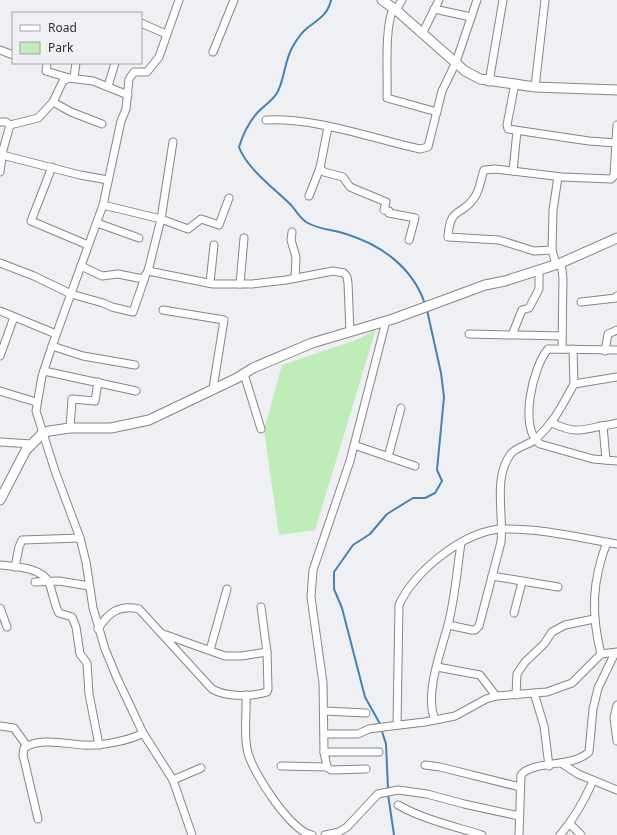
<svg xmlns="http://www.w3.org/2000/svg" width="617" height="835" viewBox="0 0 617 835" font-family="'Noto Sans',sans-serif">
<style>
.green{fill:#bfecb8}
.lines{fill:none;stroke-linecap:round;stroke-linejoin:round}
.stream{stroke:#4583b0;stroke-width:2}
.minor-casing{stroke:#848688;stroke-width:9}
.tertiary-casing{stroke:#848688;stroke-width:11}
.minor{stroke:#fff;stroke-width:7}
.tertiary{stroke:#fff;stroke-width:9}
</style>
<rect width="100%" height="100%" fill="#eff0f3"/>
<path class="green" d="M376,329L315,530L279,535L264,430L282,365L359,339Z"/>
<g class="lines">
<g class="stream">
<path d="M331,0C328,15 317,20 306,29C301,33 296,41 293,46C284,61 285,79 277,93C273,100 264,106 258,112C248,123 243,134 239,147C247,169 275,189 292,206C296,211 300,218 306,222C319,230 332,229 346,234C382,245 413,268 425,304"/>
<path d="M388,789L386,744L379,722L365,697L342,608L334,589V572L353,545L370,534L387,514L413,498H425L435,493L442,481L437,470L444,397L441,373L427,310"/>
<path d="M388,794L394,835"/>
</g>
<g class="minor-casing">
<g id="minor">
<path d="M179,0L159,57L147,72H134L129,79L126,109L121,121L103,205L51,349L42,376L36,411L55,471L80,538L86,562L93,608L105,649L117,678L143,733L173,780L192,835"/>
<path d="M393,8C384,33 388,71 387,98L437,112"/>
<path d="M434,9L471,17"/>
<path d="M396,10L402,0"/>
<path d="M141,23L166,34"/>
<path d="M422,34L439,0"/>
<path d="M0,50L13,55"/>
<path d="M213,52L234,0"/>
<path d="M47,63L46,71L69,78"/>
<path d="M74,77L76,63"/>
<path d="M489,82L503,0"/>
<path d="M515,83L507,125L508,129L589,141L616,143"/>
<path d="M108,86L115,63"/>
<path d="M535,87L545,0"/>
<path d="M53,102L71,112L102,124"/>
<path d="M266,120C319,118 370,138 420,149L428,147L442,91L456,62L477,0"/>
<path d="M0,122H6L10,125"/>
<path d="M10,125L38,118L53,102L63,81L69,78L93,81L128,95"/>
<path d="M2,155L80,175L108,180"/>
<path d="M52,167L31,221L88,245"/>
<path d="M320,168L324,172L343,177L350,187L386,202L384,210L389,211V213L415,218L409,240"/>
<path d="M513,171L517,131"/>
<path d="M0,172L3,150L10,125"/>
<path d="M309,196L320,168L328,127"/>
<path d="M103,205L161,219L188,229L201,219L219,225L229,198"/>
<path d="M97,223L139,238"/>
<path d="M292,232L291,240L296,257L295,278"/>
<path d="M552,250L553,210L558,177"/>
<path d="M0,263L34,276L71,294L103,303L112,307L133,312L145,277"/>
<path d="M561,263L563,278L562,348"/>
<path d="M556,264L552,250L534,251L499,240L448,237C450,204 463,218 476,195C480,188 481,178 484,170L495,169L562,177L611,179L614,176L617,125"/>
<path d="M81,266L102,276L118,274L143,279L148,271L213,284H252L286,280L333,271L344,273L347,277L348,283L350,332"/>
<path d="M148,271L161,219L173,142"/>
<path d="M210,283L214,245"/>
<path d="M240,284L244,238"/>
<path d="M581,302L616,298L617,296"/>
<path d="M163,310L224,320L213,388"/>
<path d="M0,311L56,334"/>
<path d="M469,334L562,336"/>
<path d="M512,335L522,310L529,308L539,289V270"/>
<path d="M52,346L83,356L135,365"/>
<path d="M573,349L574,384"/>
<path d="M617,350L548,349C533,366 518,429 540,444L593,459L617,461"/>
<path d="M605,351L608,334L617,330"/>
<path d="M0,356L14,317"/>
<path d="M44,371L136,391"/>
<path d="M244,374L261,429"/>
<path d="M0,391L36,402"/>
<path d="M552,423C574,433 579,431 601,426C607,425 612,425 617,423"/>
<path d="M603,426L606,460"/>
<path d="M70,428L72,399L95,401L98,382"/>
<path d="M0,442L32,444"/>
<path d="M354,445L415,466"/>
<path d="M388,457L401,408"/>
<path d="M0,565C15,567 42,567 49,583C53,593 54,604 59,613L72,617L76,627L80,654L87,663L89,694L99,745"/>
<path d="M15,567L19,547L22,540L80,538"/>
<path d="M492,576L558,587"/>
<path d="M35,582L59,581L89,586"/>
<path d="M0,608L7,627"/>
<path d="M514,613L522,582"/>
<path d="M448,625L472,630H475L479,626L501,542C504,515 493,479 510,455C515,447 529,445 536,439C555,421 561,407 574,384L617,377"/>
<path d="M98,629C108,613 119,604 139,609L212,689C226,697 251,697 267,692L268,689L267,652L261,607"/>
<path d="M163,634L225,656H241L267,652"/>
<path d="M210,650L227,589"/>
<path d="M601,654C591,614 592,581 607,542"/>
<path d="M437,667L480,675L496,696"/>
<path d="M534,693L544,726L549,766"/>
<path d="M246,695C247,713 243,737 248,753C254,775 291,831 312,835"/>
<path d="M516,695L517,674L525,662L544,644L552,632L565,625L594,619"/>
<path d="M617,705L614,718L617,741"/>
<path d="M325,711L366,713"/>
<path d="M435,720C424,695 441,651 448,625C455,598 457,570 461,543"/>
<path d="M397,725L399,605C413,572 465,530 503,529C541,528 580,538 617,544"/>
<path d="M0,726L14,728L27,746"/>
<path d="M325,734H358L369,729L391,726L425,722L455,716L486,699L496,696L547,692L572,683L601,654L617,652"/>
<path d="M324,752H379"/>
<path d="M561,763L578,774L617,790"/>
<path d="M425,765L440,767L520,787"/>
<path d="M281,766L327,767L331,770L366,769"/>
<path d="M327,767L324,752L323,683L311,597L313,570L350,461L386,321"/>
<path d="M173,780L201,768"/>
<path d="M398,805C425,820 453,826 482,835"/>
<path d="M38,819L23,755L24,748C39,737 66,744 84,745C100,746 129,741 143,733"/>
<path d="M570,824L581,835"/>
<path d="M325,835L339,832L347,827L378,794L398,790L427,794L464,804L519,816"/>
<path d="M519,835L521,775C533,760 572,768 589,752L593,709L598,688L615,653"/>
<path d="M560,835C574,819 584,801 593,781"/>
</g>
</g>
<g class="tertiary-casing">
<g id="tertiary">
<path d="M382,0L396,10L465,71L480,79L535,87L617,90"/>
<path d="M0,500L26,450L43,433L49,431L70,428H111L149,420L237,378L253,368L312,343L393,319L485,285L505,281L561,263L617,238"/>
</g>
</g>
<use href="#minor" class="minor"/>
<use href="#tertiary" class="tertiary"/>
</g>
<rect x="12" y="12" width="130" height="52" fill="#eff0f3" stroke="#a3a4a6"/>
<rect x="20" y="25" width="20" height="6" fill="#ffffff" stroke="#a3a4a6"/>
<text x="48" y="32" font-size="12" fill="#313233">Road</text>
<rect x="20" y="42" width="20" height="12" fill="#bfecb8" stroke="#a3a4a6"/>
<text x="48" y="52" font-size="12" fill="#313233">Park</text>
</svg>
